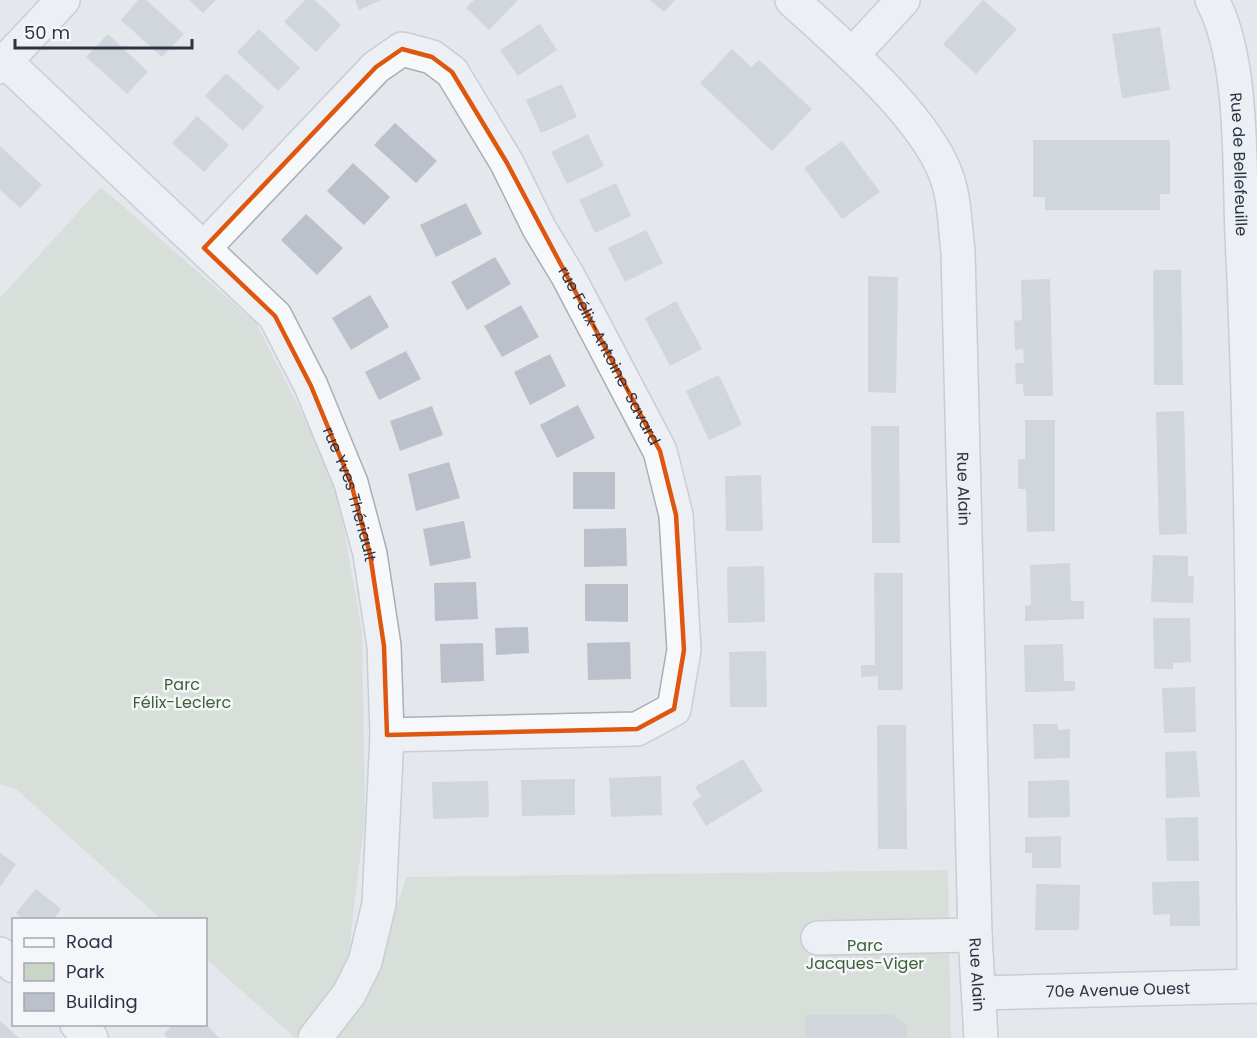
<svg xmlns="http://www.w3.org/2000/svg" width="1257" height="1038" viewBox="0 0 1257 1038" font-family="Poppins,sans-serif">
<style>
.green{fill:#c9d6c5}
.building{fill:#bbc0ca}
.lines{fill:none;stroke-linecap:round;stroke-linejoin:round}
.minor-casing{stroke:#a9aeb7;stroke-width:36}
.minor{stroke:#f7f8fa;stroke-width:33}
.marked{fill:none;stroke:#df570f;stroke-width:4.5;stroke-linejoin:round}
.labels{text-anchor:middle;stroke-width:5;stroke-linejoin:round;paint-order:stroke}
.street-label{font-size:16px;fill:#2b3445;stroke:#f4f6f9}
.park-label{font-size:16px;fill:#3f6138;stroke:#f4f6f9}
</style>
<rect width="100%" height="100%" fill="#e4e7ec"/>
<g class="green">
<path d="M101,187L256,323L335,478L362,631L365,816L347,966L295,1038L206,959V920L161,919L17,790L0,784V298Z"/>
<path d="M948,870L951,1038H337L370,991L406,877Z"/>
</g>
<g class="building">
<path d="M138,0H146L184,34L162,57L121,20Z"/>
<path d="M189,0H216L203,13Z"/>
<path d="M305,0H315L341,25L316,52L284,22Z"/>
<path d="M355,0H381L359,10Z"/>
<path d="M474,0H518L489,30L466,8Z"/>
<path d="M650,0H675L664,12Z"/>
<path d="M983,0L1017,29L976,74L943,44Z"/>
<path d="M540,24L557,50L518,76L500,50Z"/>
<path d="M1160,27L1170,90L1122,98L1112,34Z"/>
<path d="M259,29L300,68L278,91L237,52Z"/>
<path d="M108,34L148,72L127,94L86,57Z"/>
<path d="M732,49L751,67L759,60L812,109L772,151L700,83Z"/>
<path d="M226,73L264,107L243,131L205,96Z"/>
<path d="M562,84L577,117L541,133L526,100Z"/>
<path d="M197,116L229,145L204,172L172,143Z"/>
<path d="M395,123L437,161L416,183L374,145Z"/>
<path d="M588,134L604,166L567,184L551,152Z"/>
<path d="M1033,140H1170V194H1160V210H1045V197H1033Z"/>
<path d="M842,141L880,192L842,219L804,168Z"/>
<path d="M0,146L42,185L20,208L0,190Z"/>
<path d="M353,163L390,197L364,225L327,191Z"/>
<path d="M616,183L631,216L595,233L579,200Z"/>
<path d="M466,203L482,234L436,257L420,225Z"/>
<path d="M306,214L343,248L317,275L281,240Z"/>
<path d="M646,230L663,263L625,282L608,248Z"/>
<path d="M495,257L511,284L467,310L451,282Z"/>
<path d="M1153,270H1181L1183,385H1154Z"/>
<path d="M868,276L898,277L896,393L868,392Z"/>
<path d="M1050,279L1053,396H1024L1023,384H1016L1015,363H1024L1023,349L1015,350L1014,321L1022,320L1021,280Z"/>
<path d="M370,295L389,327L351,350L332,318Z"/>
<path d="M676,301L702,349L670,366L645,318Z"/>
<path d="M521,305L539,337L502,357L484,326Z"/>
<path d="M406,351L421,379L379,400L365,372Z"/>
<path d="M550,354L566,386L530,405L514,372Z"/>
<path d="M719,375L742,425L709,440L686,391Z"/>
<path d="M578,405L595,438L557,458L540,425Z"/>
<path d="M432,406L443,435L400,451L390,421Z"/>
<path d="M1184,411L1187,534L1159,535L1156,412Z"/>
<path d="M1025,420H1055V531L1027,532L1026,489H1018V459H1025Z"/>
<path d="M871,426H899L900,543H872Z"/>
<path d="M449,462L460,498L416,511L408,474Z"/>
<rect x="573" y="472" width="42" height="37"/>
<path d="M761,475L763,531H726L725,476Z"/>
<path d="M464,521L471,558L430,566L423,529Z"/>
<path d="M626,528L627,566L584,567V529Z"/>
<path d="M1153,555L1188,556V576H1194L1193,603L1151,602Z"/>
<path d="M1070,563L1071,601H1084V619L1025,621V606L1031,605L1030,565Z"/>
<path d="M764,566L765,622L728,623L727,567Z"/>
<path d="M874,573H903V690H878V676L861,677V665H875Z"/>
<path d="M476,582L478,619L435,621L434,583Z"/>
<path d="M585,584H628V622L585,621Z"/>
<path d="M1153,618H1190L1191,662L1173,663V669H1154Z"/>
<path d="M528,627L529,653L496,655L495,628Z"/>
<path d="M630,642L631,679L588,680L587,643Z"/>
<path d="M483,643L484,681L441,683L440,644Z"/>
<path d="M1063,644L1064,681H1075V691L1025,692L1024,645Z"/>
<path d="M766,651L767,707H730L729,652Z"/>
<path d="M1195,687L1196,732L1164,733L1162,688Z"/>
<path d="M1033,724H1058V730L1070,729V758L1034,759Z"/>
<path d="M877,725H906L907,849H878Z"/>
<path d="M1196,751L1200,797L1166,798L1165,752Z"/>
<path d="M743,759L763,791L706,826L692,803L701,796L695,787Z"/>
<path d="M661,776L662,815L611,817L609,778Z"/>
<path d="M575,779V815L522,816L521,780Z"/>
<path d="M1069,780L1070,817L1028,818V781Z"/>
<path d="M488,781L489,817L433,819L432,782Z"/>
<path d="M1198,817L1199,861H1167L1165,818Z"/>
<path d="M1061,836V868H1032V853H1025V837Z"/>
<path d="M0,853L16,864L0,887Z"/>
<path d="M1199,881L1200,926H1170V914L1153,915L1152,882Z"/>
<path d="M1036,884L1080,885L1079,930H1035Z"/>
<path d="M36,889L61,909L53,920H24L16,913Z"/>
<path d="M893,1014L907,1026V1038H806L805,1015Z"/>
<path d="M0,1021L19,1038H0Z"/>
<path d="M174,1024H206L219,1038H167L164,1034Z"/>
</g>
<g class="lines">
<g class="minor-casing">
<g id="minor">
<path id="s1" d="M792,0C839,43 924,115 946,175C955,199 955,227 958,252L975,935L981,1038"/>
<path id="s2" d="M1212,0C1244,59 1239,167 1242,235C1254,485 1253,736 1254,986"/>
<path d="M852,55L903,0"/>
<path id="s3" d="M6,62L275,316L311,386L351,483L370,554L384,646L387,735L379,904L365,962L349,994L315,1038"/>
<path d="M0,67L63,0"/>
<path id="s4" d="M204,248L376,67L402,49L432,57L452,72L507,163L539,228L568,276L660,451L676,515L684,650L674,709L637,729L387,735"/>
<path d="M818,938L975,935"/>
<path d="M0,954L14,966"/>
<path id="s5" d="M980,993L1257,986"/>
<path d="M77,1024L91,1038"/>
</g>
</g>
<use href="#minor" class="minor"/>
</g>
<path d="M0 0H1257V1038H0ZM402,49L432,57L452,72L507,163L660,451L676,515L684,650L674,709L637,729L387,735L384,646L370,554L351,483L311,386L275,316L204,248L376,67Z" fill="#e4e7ec" fill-opacity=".55" fill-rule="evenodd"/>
<path class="marked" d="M402,49L432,57L452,72L507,163L660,451L676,515L684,650L674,709L637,729L387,735L384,646L370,554L351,483L311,386L275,316L204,248L376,67Z"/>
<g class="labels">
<g class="street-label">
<text dy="6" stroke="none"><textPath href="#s2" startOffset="168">Rue de Bellefeuille</textPath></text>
<text dy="6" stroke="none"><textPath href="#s4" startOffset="662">rue Félix-Antoine-Savard</textPath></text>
<text dy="6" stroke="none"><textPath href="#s1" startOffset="550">Rue Alain</textPath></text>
<text dy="6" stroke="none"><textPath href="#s3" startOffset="564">rue Yves Thériault</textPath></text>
<text dy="6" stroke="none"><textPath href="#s1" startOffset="1036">Rue Alain</textPath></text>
<text dy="6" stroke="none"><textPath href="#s5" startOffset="138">70e Avenue Ouest</textPath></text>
</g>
<g class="park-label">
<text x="182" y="690">Parc<tspan x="182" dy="18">Félix-Leclerc</tspan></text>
<text x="865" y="951">Parc<tspan x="865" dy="18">Jacques-Viger</tspan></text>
</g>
</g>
<rect x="12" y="918" width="195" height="108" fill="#f4f6f9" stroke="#a4a8b1" stroke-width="1.5"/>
<rect x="24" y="938" width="30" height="9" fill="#f7f8fa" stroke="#a4a8b1" stroke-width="1.5"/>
<text x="66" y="948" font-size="18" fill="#2b3445">Road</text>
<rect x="24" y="963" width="30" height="18" fill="#c9d6c5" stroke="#a4a8b1" stroke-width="1.5"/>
<text x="66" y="978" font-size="18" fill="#2b3445">Park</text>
<rect x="24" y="993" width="30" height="18" fill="#bbc0ca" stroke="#a4a8b1" stroke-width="1.5"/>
<text x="66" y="1008" font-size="18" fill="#2b3445">Building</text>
<path d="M15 39v9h177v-9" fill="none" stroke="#2b3445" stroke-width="3"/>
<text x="24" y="39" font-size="18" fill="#2b3445" stroke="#f4f6f9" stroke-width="4.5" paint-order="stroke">50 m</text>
</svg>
